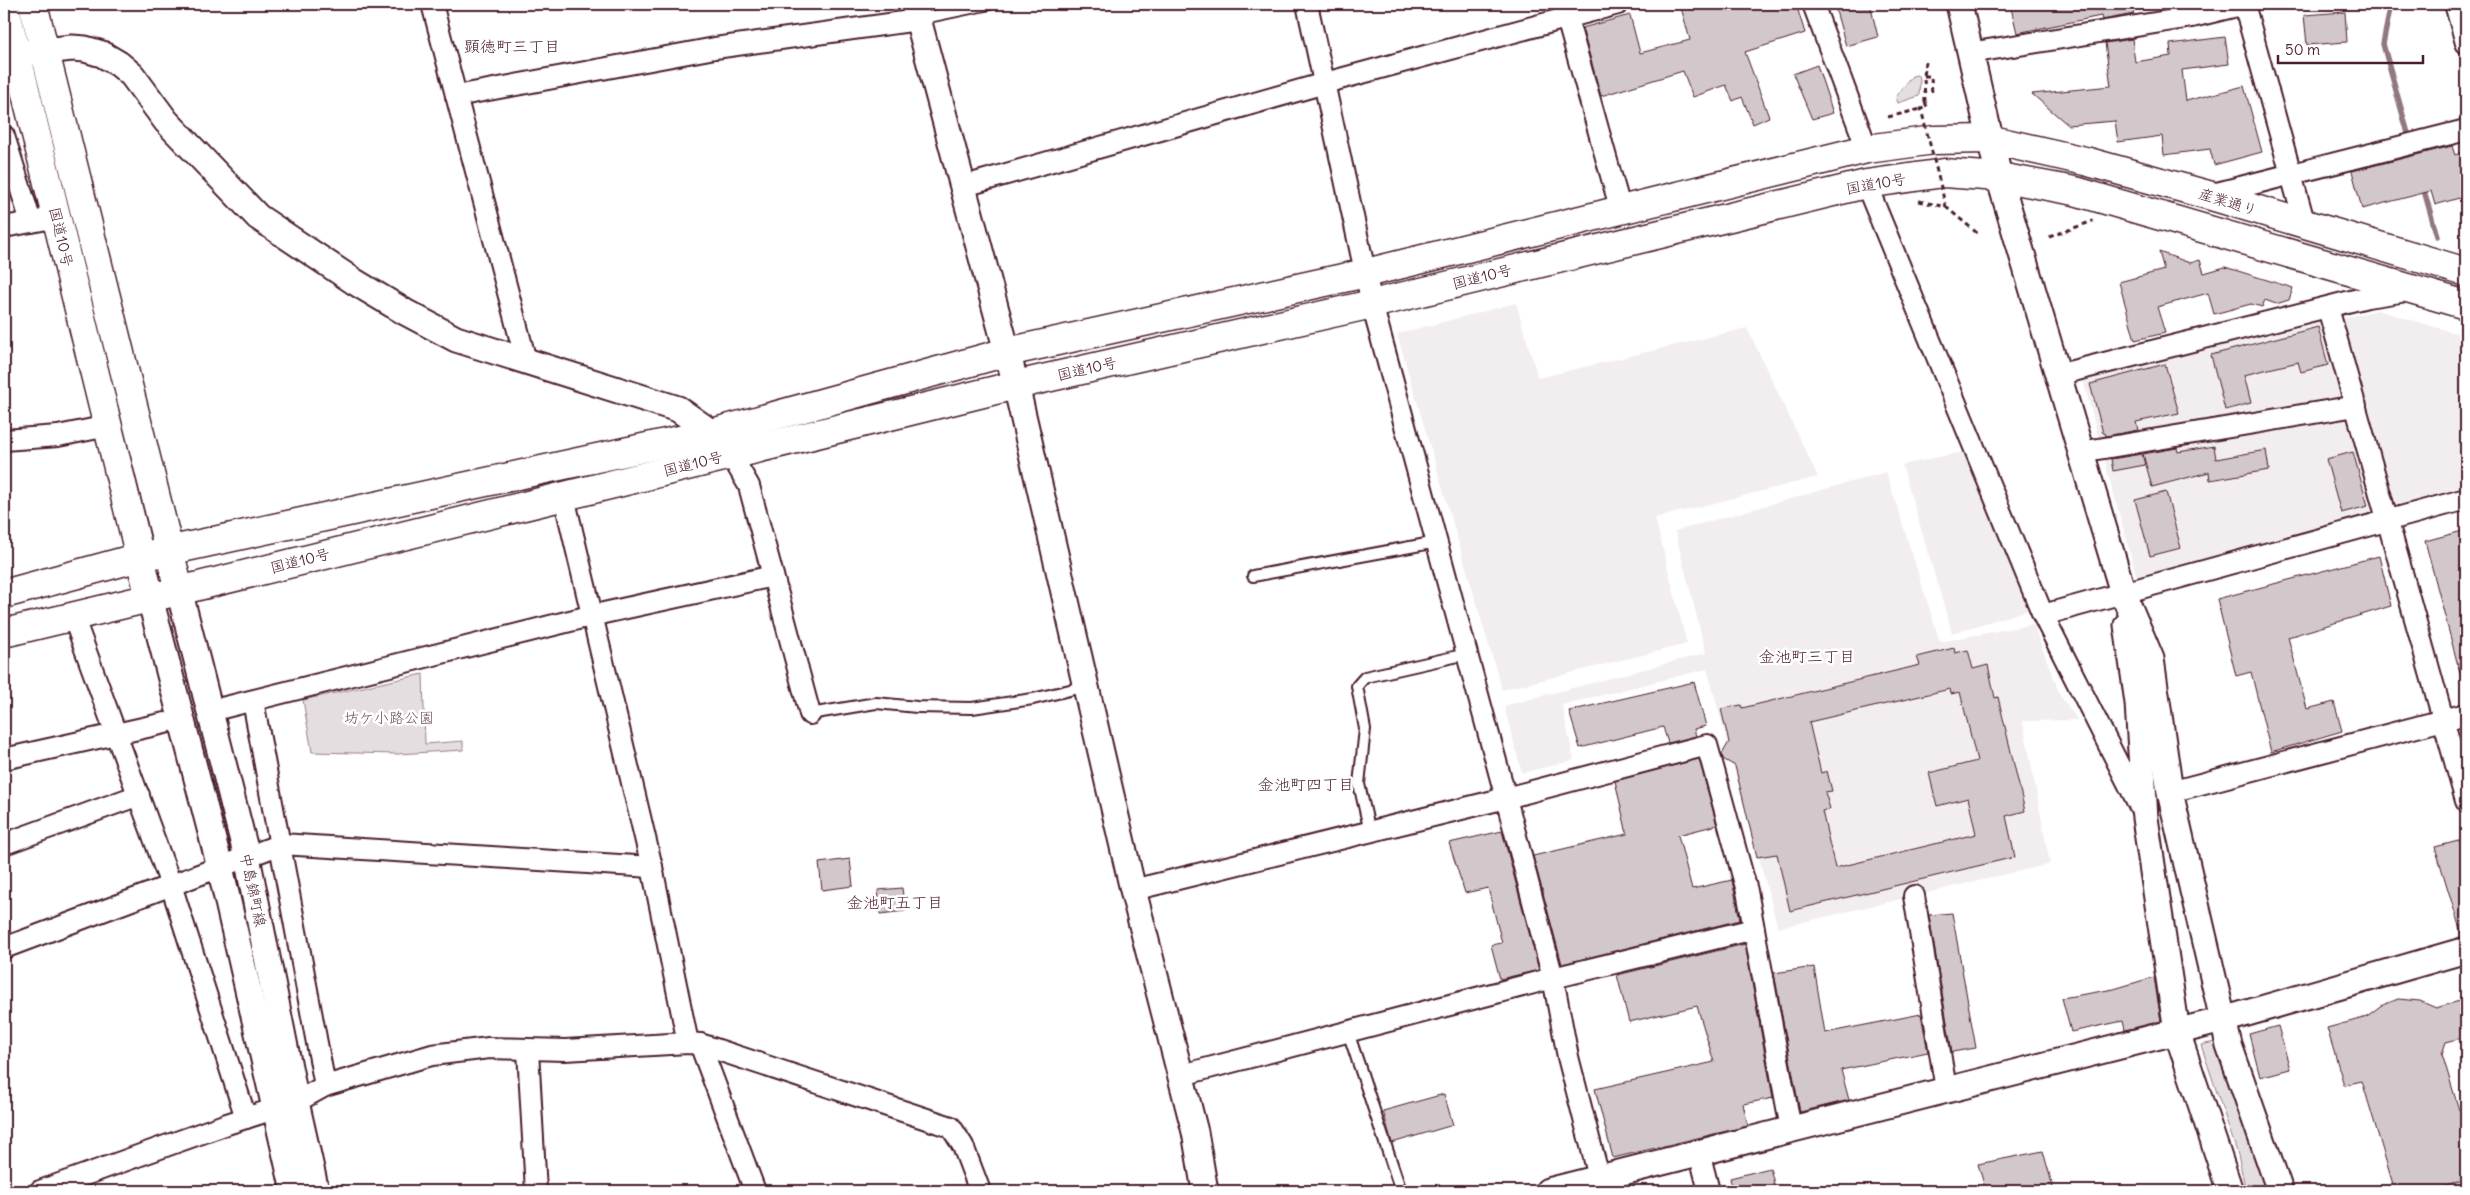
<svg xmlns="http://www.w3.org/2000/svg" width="2470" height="1195" viewBox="0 0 2470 1195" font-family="Delius,'Klee One',sans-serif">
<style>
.built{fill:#f2eeef}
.green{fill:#e5dee0;stroke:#987e86}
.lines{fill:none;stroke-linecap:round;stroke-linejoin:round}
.stream{stroke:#91787e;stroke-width:5.5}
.building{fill:#d2c7cb;stroke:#4a1f2b;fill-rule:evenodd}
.service-casing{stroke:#4a1f2b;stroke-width:14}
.minor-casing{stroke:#4a1f2b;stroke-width:24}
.tertiary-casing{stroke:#4a1f2b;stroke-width:29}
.primary-casing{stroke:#4a1f2b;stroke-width:31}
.trunk-casing{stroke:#4a1f2b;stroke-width:31}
.path{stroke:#4a1f2b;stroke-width:3;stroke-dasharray:5 4;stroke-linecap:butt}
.service{stroke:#fff;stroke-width:10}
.minor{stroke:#fff;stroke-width:20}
.tertiary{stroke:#fff;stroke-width:25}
.primary{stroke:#fff;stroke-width:28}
.trunk{stroke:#fff;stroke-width:28}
.path-bridge{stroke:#4a1f2b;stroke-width:3;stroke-dasharray:5 4;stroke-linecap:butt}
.labels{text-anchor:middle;stroke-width:5;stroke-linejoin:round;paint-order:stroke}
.street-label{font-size:15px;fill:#4a1f2b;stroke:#fff}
.park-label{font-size:15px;fill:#714f58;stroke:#fff}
.neighbourhood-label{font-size:16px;fill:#4a1f2b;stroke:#fff}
</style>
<rect width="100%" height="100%" fill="#fff"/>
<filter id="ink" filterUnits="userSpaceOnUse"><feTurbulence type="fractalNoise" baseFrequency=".02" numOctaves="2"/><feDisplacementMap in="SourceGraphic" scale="10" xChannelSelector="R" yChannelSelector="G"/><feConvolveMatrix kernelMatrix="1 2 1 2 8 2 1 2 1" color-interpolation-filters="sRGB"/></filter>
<g filter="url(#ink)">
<g class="built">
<path d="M1516,303L1538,378L1747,328L1818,477L1655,518L1687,644L1502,690L1397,334Z"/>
<path d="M2377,310L2466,336V486L2393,506L2340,319Z"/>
<path d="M2322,322L2343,404L2100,444L2083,380Z"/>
<path d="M2345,411L2374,513L2137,578L2102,452Z"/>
<path d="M1966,451L2032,609L1952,633L1902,465Z"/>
<path d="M1886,472L1940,642L2033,624L2061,697L2078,720L2023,721L2050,864L1778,928L1707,669L1562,705L1574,760L1522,773L1504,706L1706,653L1675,531Z"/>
</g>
<g class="green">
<path d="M1917,75L1920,78L1919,96L1898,103L1896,97L1912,76Z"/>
<path d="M423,674L425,744L463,741V750L398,754L312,752L303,700Z"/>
<path d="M2219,1041L2272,1191H2246L2238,1155L2201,1045Z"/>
</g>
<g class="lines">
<g class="stream">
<path d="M2390,9L2383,44L2416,162"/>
<path d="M2423,187L2437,236"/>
<path d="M2465,337L2466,342"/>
</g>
</g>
<g class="building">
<path d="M1680,4H1796L1805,33L1745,52L1769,117L1753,124L1742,97L1733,101L1726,85L1693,97L1683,71L1601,96L1582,28L1630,15L1640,53L1690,40Z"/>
<path d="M1834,4H1870L1878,37L1846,46Z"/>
<path d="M2010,4H2131L2134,14L2102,20L2101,16L2017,33Z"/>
<path d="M2345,12L2347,42L2307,45L2304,15Z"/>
<path d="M2225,37L2229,64L2182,70L2186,101L2244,86L2262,152L2214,165L2210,149L2164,155L2162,136L2118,142L2115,121L2068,125L2032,94L2111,86L2105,43L2132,39L2135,62L2171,56L2170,44Z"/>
<path d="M1817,65L1833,113L1812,119L1793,74Z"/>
<path d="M2452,146L2455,155L2466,151V196L2435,205L2431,191L2362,209L2352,171Z"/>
<path d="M2159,252L2190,263L2200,260L2204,273L2225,267L2293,288L2289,300L2276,304L2265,300L2262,307L2251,304L2214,314L2208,293L2157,307L2165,333L2135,340L2119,282L2164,270Z"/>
<path d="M2318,327L2328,365L2301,372L2298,362L2244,375L2251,403L2225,410L2211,355Z"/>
<path d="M2165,364L2179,413L2136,422L2138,430L2106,436L2105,433H2103L2090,384Z"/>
<path d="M2214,446L2216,459L2266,450L2269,470L2210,480L2209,472L2152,487L2143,454L2177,448L2178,452Z"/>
<path d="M2353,452L2368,506L2341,513L2326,459Z"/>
<path d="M2142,454L2145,465L2113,471L2111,459Z"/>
<path d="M2166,492L2181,548L2150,556L2135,500Z"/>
<path d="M2466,530V677H2461L2425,541Z"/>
<path d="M2379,556L2391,606L2288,637L2307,709L2334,702L2342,731L2271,752L2251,672L2236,676L2217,599Z"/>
<path d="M1954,648L1955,653L1968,650L1973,669L1988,665L1995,698L1998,697L2025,811L2006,816L2015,857L1790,911L1777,854L1757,857L1735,766L1723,759L1722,754L1729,742L1721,709L1741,705L1742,708L1920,665L1917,657ZM1950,689L1951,694L1960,692L1977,761L1929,773L1937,806L1968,798L1976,834L1835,868L1822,811L1830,809L1825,792L1832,791L1827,771L1821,773L1809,722Z"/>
<path d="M1694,682L1706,726L1694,729L1696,736L1668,743L1663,727L1580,748L1569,711Z"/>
<path d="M1699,759L1717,825L1678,835L1692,889L1732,880L1740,920L1562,964L1533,856L1627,834L1615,781Z"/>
<path d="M1502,831L1539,970L1500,979L1491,945L1502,943L1488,888L1465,893L1449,843Z"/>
<path d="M2466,839V935L2462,936L2435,847Z"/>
<path d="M850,859L853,886L822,890L819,863Z"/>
<path d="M902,888L905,911L880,914L878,890Z"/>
<path d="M1952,913L1976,1048L1952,1052L1929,915Z"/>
<path d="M1745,944L1773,1098L1743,1104L1748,1126L1613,1158L1595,1089L1714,1062L1697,1006L1629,1022L1617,975Z"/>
<path d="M1814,967L1825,1033L1921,1014L1928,1052L1841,1070L1849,1100L1800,1112L1774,973Z"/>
<path d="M2154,977L2161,1021L2125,1030L2123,1021L2071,1032L2062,998L2114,989Z"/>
<path d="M2398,999L2420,1001L2436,1008L2466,999V1037L2446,1042L2442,1054L2459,1110L2466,1108V1180L2429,1191H2395L2362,1081L2344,1085L2327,1028L2367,1017L2383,1005Z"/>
<path d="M2278,1026L2290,1069L2260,1077L2249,1034Z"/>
<path d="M1444,1094L1453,1125L1392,1143L1383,1111Z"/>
<path d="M2043,1151L2054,1191H1986L1978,1164Z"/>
<path d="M1770,1168L1776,1191H1733L1730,1178Z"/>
</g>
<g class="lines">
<g class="service-casing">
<g id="service">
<path d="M919,19L990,4"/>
<path d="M1253,576L1437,542"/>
<path d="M810,714L876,703L917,707L972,708L1033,699L1086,686"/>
<path d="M1370,832L1359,784L1365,729L1357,686L1365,677L1467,654"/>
<path d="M1348,1032L1401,1191"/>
</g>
</g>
<g class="minor-casing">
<g id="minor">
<path d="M432,4L526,361"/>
<path d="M1307,4L1372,304L1506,798L1707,745L1747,891L1791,1129"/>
<path d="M1563,4L1621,211"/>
<path d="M1813,4L1867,149"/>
<path d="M2244,4L2305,225"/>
<path d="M2455,4L2466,43"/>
<path d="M1969,53L2192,17L2245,4"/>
<path d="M456,96L715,48L918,20"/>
<path d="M4,136L31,222"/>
<path d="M1866,184L2043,615L2143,813"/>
<path d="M961,187L1325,83L1618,4"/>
<path d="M2209,195L2466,130"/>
<path d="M4,227L42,220"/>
<path d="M2328,308L2466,801"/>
<path d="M2057,375L2367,297L2407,291"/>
<path d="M4,440L58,436L108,426"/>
<path d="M2080,452L2356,406"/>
<path d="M731,455L749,486L810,714"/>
<path d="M564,497L652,867L688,1043"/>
<path d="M2043,615L2466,499"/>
<path d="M73,616L171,885L246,1118"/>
<path d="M253,701L325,1086"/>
<path d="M222,708L590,616L773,576"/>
<path d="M4,759L165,723"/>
<path d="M2170,792L2466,714"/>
<path d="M4,844L139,795"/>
<path d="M1133,890L1506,798L1553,978L1568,1057L1599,1177"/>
<path d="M1914,896L1946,1089"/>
<path d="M4,948L281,844L652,867"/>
<path d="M700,1044L755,1191"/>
<path d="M528,1051L536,1191"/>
<path d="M1182,1075L1553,978L1754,929"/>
<path d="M1699,1152L1709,1191"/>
<path d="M40,1191L227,1124L296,1102L325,1086L432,1055L489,1048L565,1050L688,1043L700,1044L951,1127L963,1146L980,1191"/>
</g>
</g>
<g class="tertiary-casing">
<g id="tertiary">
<path d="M914,4L1016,385L1133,890L1195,1132L1205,1191"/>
<path d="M1959,4L1999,177L2123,593L2151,659L2170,792L2223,1020L2229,1045L2280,1191"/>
<path d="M26,53L72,48L85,49L102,54L119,64L132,75L166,121L258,217L355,282L405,312L456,339L678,409L712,433L723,445"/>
<path d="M179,590L247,857L296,1102L316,1191"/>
<path d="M150,598L220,867L294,1191"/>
<path d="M2127,625L2138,703L2145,818L2177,1032L2230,1191"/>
<path d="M1548,1191L2223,1020L2466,950"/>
</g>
</g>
<g class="primary-casing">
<g id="primary">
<path d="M4,594L140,557"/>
<path d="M4,633L150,598"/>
</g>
</g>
<g class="trunk-casing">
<g id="trunk">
<path d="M4,4L150,598L1016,385L1372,304L1866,184L1944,173L1999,177L2075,191L2466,305"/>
<path d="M33,4L179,590"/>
<path d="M140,557L712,433L1007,352L1366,273L1867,149L1934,140L1988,139L2085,161L2208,195L2466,272"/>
</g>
</g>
<g class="path">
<path d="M1924,76H1931L1932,96"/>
<path d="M1925,102L1924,76L1926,62"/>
<path d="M1888,117L1921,109"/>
<path d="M1919,201L1946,207L1977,233"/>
<path d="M2049,237L2093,221"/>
</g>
<use href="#service" class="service"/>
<use href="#minor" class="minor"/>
<use href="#tertiary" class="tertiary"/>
<use href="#primary" class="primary"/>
<use href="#trunk" class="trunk"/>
<path class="path-bridge" d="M1925,102L1927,107L1921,109L1946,207"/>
</g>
</g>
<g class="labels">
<g class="street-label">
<text transform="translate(1876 184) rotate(-10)" y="5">国道10号</text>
<text transform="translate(2228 202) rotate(17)" y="5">産業通り</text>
<text transform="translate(61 237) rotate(77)" y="5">国道10号</text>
<text transform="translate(1482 277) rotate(-14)" y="5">国道10号</text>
<text transform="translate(1087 369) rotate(-13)" y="5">国道10号</text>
<text transform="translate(693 464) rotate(-14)" y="5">国道10号</text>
<text transform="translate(300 561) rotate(-14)" y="5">国道10号</text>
<text transform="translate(253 890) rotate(78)" y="5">中島錦町線</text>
</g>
<g class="park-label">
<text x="389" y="723">坊ケ小路公園</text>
</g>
<g class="neighbourhood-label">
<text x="512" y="52">顕徳町三丁目</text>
<text x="1807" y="662">金池町三丁目</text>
<text x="1306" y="790">金池町四丁目</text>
<text x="895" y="908">金池町五丁目</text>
</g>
</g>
<rect width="2470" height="1195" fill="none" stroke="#fff" stroke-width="20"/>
<rect x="10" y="10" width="2450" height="1175" fill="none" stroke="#4a1f2b" stroke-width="2" filter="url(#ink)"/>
<path d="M2278 55v8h145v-8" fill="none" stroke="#4a1f2b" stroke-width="2.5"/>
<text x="2285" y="55" font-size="15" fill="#4a1f2b" stroke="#ffffff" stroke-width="4" paint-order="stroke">50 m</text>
</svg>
